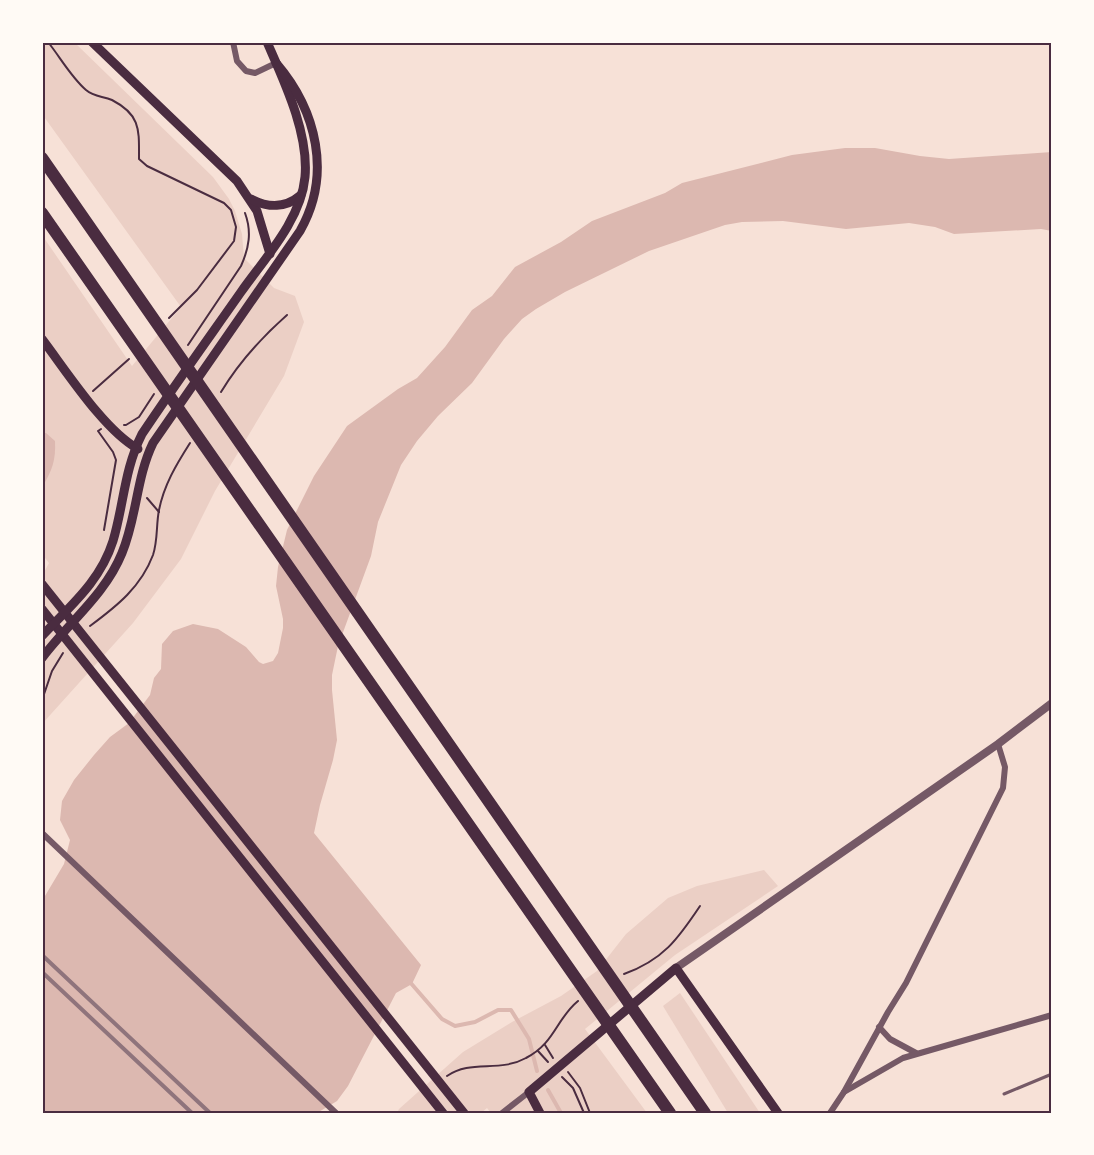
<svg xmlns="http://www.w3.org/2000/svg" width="1094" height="1155" viewBox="0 0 1094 1155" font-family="'Fira Sans Condensed',sans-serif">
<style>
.green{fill:#ebcfc5}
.water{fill:#dcb8b0}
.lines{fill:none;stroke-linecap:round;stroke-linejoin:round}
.stream{stroke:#dcb8b0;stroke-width:4}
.path{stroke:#4a2c40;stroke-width:2}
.service{stroke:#755966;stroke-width:3}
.minor{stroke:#755966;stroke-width:6}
.tertiary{stroke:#755966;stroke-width:8}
.secondary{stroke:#4a2c40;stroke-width:9}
.motorway{stroke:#4a2c40;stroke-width:12}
.rail{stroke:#8f747c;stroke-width:4}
.neatline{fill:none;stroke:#4a2c40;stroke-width:2}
</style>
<rect width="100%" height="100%" fill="#f7e1d7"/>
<g class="green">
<path d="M42,42H74L213,177L229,199L235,211L242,234L244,258L274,288L295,296L304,322L284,376L215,491L181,559L133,623L42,724V576L49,563L42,554V235L132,366L181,307L42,114Z"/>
<path d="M764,870L778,886L675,955L585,1029L647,1113H491L487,1108L481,1113H397L399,1109L463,1052L512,1022L561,996L597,971L626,934L668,898L697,886Z"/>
<path d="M680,993L760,1113H728L663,1006Z"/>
</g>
<g class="water">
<path d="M845,148H875L920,156L949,159L1052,152V231L1041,229L954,234L935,227L909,223L846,229L783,221L742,222L725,225L649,251L565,292L536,309L522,319L504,339L472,383L438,416L417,441L401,465L378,522L371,556L338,646L332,675V690L337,740L333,760L320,805L314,833L421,965L412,984L396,993L348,1086L337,1101L317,1113H42V901L64,864L70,840L60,820L62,801L74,780L94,755L110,737L129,723L150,695L154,678L161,669L162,644L173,631L193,624L218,629L246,647L259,662L263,664L273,661L278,653L283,628V619L276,586L278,567L287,530L314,476L347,426L398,389L417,378L445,347L472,310L492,296L515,267L561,242L592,221L665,193L682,183L792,155Z"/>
<path d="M42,433H46L55,441C56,460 52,471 42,487Z"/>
</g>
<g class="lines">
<g class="stream">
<path d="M409,981L442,1019L455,1026L475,1022L498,1010H511L529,1039L537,1071"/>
<path d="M548,1090L561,1113"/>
</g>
<g class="path">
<path d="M48,42C60,57 71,77 86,90C94,97 103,96 112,100C141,115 139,130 139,159L147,166L224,203L231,210L236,227L234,241L197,290L169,318"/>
<path d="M188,345L241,266C249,248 252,232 245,213"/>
<path d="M93,391L129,359"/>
<path d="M221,392C239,362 261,338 287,315"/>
<path d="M124,425H126L139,417L154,394"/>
<path d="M101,429L98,431L113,452L116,460L104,530"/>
<path d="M147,498L159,512"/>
<path d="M90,626C117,606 141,587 153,555C158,540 156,525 159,510C164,485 176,465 190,443"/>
<path d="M42,700L52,671L63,653"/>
<path d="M624,974C663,960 678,939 700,906"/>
<path d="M545,1045L553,1058"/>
<path d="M538,1051L548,1062"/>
<path d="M568,1072L580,1088L590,1113"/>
<path d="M447,1076C471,1059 499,1073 526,1058C555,1043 556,1019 578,1001"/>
<path d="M562,1077L573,1088L584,1113"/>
</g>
<path class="service" d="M1004,1094L1052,1074"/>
<g class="minor">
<path d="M233,42L237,61L246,71L255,73L276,63"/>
<path d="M42,833L336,1113"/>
<path d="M879,1027L890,1039L916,1053"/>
<path d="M844,1092L888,1012L906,983L1003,788L1005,767L998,744"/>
<path d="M502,1113L529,1092"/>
<path d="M830,1113L844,1092L903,1058L1052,1015"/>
</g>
<path class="tertiary" d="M676,968L998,744L1052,703"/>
<g class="secondary">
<path d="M92,42L237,181L257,211L270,254"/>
<path d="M251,199C268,208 286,208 301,195"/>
<path d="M42,339C67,372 104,430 138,449"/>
<path d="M42,584L464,1113"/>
<path d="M42,609L443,1113"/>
<path d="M42,636C70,606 100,582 113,541C124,504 124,470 142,434C174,386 208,339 241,292C265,258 301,220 305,177C309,133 284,81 267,42"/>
<path d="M42,658C69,622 105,595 122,553C137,517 136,478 153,443L300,231C332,175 317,111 276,63"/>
<path d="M540,1113L529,1092L676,968L778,1113"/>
</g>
<g class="motorway">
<path d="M42,158L705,1113"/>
<path d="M42,213L670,1113"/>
</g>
<g class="rail">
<path d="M42,955L210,1113"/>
<path d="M42,972L192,1113"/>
</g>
</g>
<rect width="1094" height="1155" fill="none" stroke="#fffaf5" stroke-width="87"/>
<rect x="44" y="44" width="1006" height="1068" class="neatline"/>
</svg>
